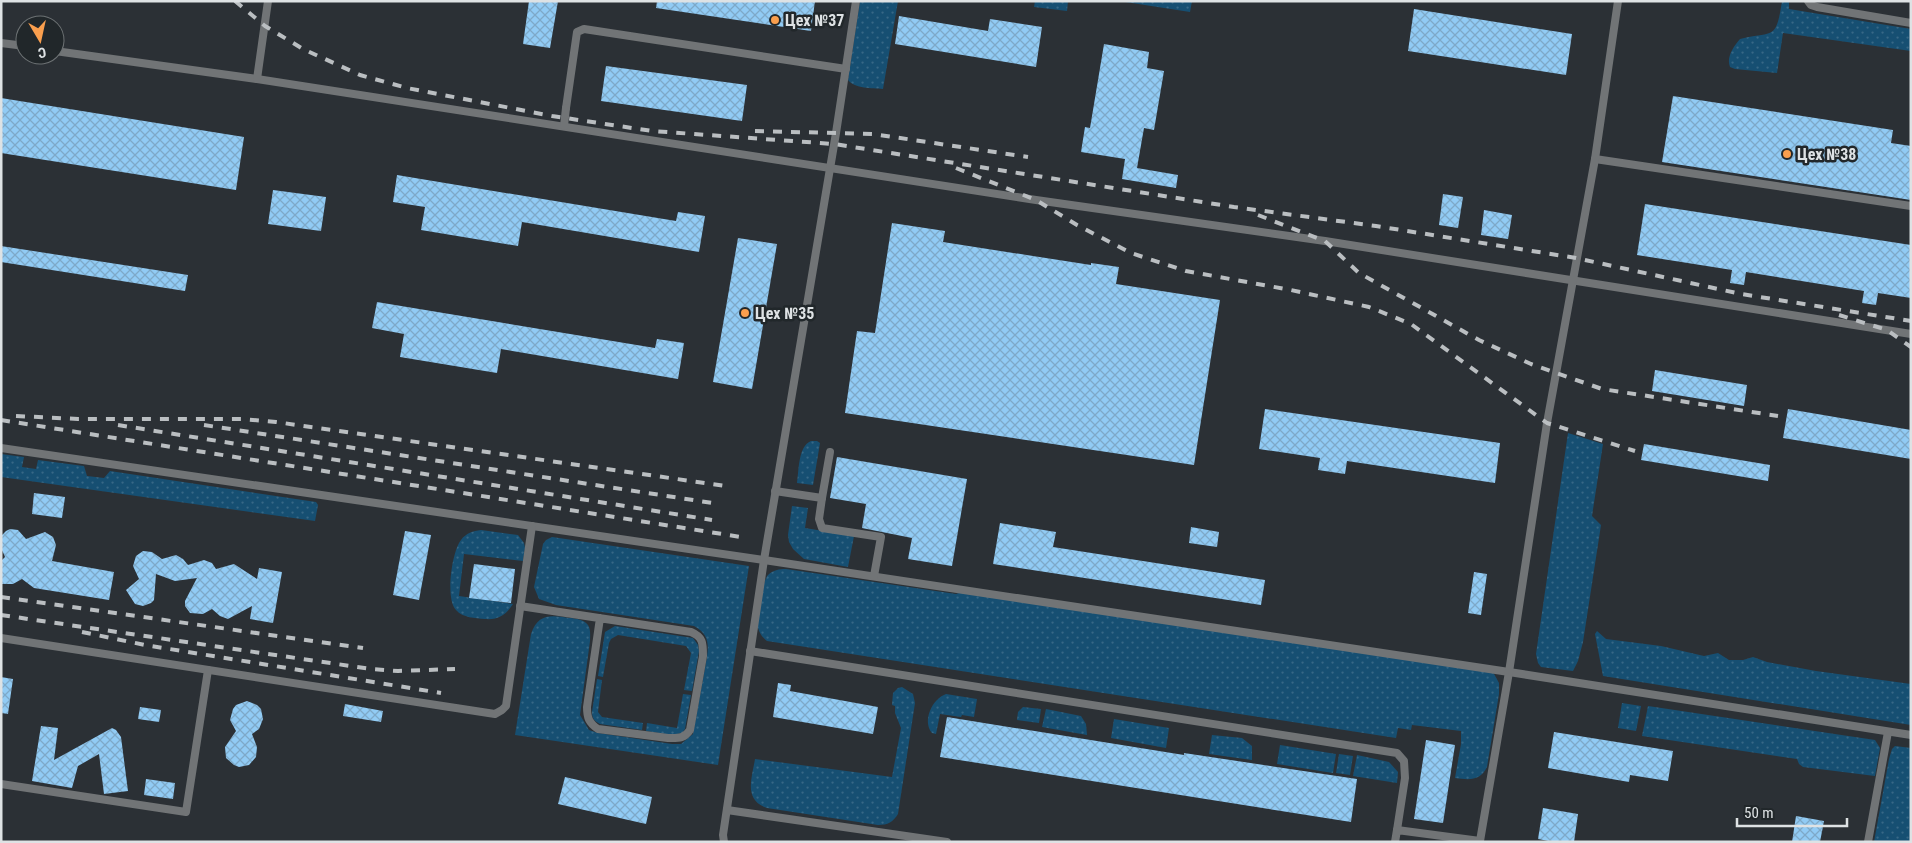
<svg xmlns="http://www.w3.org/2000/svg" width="1912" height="843" viewBox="0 0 1912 843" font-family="'Roboto Condensed',sans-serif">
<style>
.grass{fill:url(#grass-dots)}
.building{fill:url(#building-cross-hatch)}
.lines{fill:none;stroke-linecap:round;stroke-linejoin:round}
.lane{stroke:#717476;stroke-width:8}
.rail{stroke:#babec1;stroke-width:4;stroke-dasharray:9 9;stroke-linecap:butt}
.lane-bridge{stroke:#717476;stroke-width:8}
.poi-dot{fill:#fa9f4e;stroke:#21272a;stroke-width:2}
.labels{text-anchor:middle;stroke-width:5;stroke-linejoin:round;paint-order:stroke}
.poi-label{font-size:16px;font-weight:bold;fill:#dee2e4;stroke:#21272a;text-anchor:start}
</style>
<defs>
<pattern id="grass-dots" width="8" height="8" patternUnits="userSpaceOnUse" patternTransform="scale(1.25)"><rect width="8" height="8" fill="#164f72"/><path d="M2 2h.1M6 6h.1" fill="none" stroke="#376886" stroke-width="1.8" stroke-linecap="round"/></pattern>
<pattern id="building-cross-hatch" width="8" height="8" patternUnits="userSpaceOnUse" patternTransform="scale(1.25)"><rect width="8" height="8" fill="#91cbf4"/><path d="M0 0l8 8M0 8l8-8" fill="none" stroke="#7ea9c8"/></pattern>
</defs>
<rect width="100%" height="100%" fill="#2b3035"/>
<g class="grass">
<path d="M860,1H898L883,89C872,88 855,89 848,80Z"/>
<path d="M1035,1H1068L1067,11L1034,7Z"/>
<path d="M1119,1H1192L1190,12Z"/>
<path d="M1782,1H1789V9L1911,29V51L1783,33L1777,73L1735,69L1730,67C1726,57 1734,46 1740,39C1774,31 1776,41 1782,1Z"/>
<path d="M1568,433L1603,444L1592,516L1601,525L1583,642L1578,661L1573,671L1541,667L1538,663L1536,654Z"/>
<path d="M811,441H817L820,443L813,485L797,483C799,471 798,446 811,441Z"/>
<path d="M1,454L24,457L22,467L36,469L38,460L84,466L87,476L104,478L110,471L316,502L318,505L315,521L1,477Z"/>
<path d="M792,506L808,508L805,528L854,536L848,567L804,559L793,549L789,542L788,535Z"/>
<path d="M481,530L518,535L524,543L525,548L523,561L464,554L459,596L513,604C506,615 499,620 485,619C475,618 463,618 456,610C445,599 452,551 461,540C466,533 473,531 481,530Z"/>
<path d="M552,537L749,566L718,765L515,735L531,634C538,613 551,615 570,618C577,619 583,619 588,625C591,630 590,636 590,641L580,715L589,730L598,733L672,744H681L693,734L707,657C709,642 708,634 694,626L556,605L539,599L534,587L543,544L546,540Z"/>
<path d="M786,569L956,594L965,591L1493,672L1499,683V694L1487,767C1480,781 1470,780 1455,778L1461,744V731L1412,725L1411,730L1398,728L1396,738L767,641C762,637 760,634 758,628C756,619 762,582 768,575C773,570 779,569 786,569Z"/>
<path d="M615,626L693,638L698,645L699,651L692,691L684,690L691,653L686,646L618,635L611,639L609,643L603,677L598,676L605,632Z"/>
<path d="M1597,631L1606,639L1661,646L1704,656L1718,653L1729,660H1743L1753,657L1767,662L1816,671L1911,684V725L1603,676L1595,634Z"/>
<path d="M597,679L602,680L598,712L602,717L643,723L642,730L600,724C594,721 592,718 592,712Z"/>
<path d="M902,687L913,694L915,703L898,814C893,822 888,825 878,825L767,808C743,800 752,778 755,759L892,777L901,728L895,713V706L892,705L893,693L898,688Z"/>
<path d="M683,694L691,695L685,729L682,733L672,735L646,731L647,723L677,728Z"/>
<path d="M946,694L977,699L974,717L962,715L961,717L940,714L936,734L932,733C922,721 932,699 946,694Z"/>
<path d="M1622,703L1641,706L1636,731L1618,728Z"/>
<path d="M1648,706L1875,740L1880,748L1875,776L1803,767L1799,764L1797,759L1642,736Z"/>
<path d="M1023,707L1041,709L1039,723L1017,720L1018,712Z"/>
<path d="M1046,709L1081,716L1086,724L1087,735L1042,727Z"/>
<path d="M1114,719L1169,728L1166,748L1111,738Z"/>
<path d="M1212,735L1242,738L1252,746V760L1209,754Z"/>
<path d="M1280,745L1336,754L1333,773L1277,764Z"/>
<path d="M1895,746L1911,748V842H1874L1889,759L1892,749Z"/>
<path d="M1339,754L1353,756L1350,775L1336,773Z"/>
<path d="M1357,755L1389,762L1398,772L1397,783L1353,776Z"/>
</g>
<g class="building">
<path d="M529,1H558L550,48L523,44Z"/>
<path d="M657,1H815L811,31L656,8Z"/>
<path d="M1414,9L1572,34L1566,75L1408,51Z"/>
<path d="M899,16L988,31L990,19L1042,27L1036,67L895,44Z"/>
<path d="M1104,44L1149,52L1147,68L1164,71L1154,130L1144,128L1137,168L1178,175L1176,188L1122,179L1125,159L1081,152L1085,127L1090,128Z"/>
<path d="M606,66L747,85L742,121L601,101Z"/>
<path d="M1673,96L1893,130L1891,143L1911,146V200L1662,162Z"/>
<path d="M1,98L244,137L236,190L1,153Z"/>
<path d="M397,175L676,221L678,212L705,216L699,252L522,222L518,246L421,230L425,207L393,202Z"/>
<path d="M273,190L326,197L321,231L268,224Z"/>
<path d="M1443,194L1463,197L1458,228L1439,225Z"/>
<path d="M1645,204L1911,245V298L1878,293L1876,305L1862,303L1864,291L1746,272L1744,285L1730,283L1732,270L1637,255Z"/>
<path d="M1484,210L1512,215L1508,239L1481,235Z"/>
<path d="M892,223L945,231L943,242L1091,265V263L1119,267L1116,284L1220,300L1194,465L845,413L857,331L875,333Z"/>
<path d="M738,238L777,244L752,389L713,382Z"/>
<path d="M1,246L188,275L185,291L1,262Z"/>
<path d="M377,302L655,348L657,339L684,343L678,379L501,349L497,373L400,357L404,334L372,328Z"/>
<path d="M1655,370L1747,385L1744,406L1652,391Z"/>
<path d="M1265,409L1500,443L1495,483L1347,461L1345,474L1318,470L1320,458L1259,449Z"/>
<path d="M1788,409L1911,430V459L1783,438Z"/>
<path d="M1644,444L1770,465L1768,481L1641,460Z"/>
<path d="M837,457L967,479L952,566L908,559L912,538L862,528L866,504L830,498Z"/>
<path d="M34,493L65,497L62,518L32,514Z"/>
<path d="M1000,523L1056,532L1053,547L1265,580L1261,605L993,564Z"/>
<path d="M1191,527L1219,532L1217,547L1189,543Z"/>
<path d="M10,529L18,530L26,539L45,532L53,537L56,545L52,561L114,572L109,600L34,588L22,579L13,584H1V561L5,557L1,548V536L6,531Z"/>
<path d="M405,531L431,535L419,600L393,595Z"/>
<path d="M143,551L152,552L162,559L176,555L183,559L188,565L204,560L212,563L216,569L234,564L257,579L259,568L282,572L273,623L250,619L252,606L228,619L220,616L212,609L203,614L190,613L185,606V601L197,578L175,581L156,574L154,600L151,603L143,606L135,604L126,590L139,579L133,566L136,556Z"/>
<path d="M474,564L515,569L511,603L469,598Z"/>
<path d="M1474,572L1487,574L1481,615L1468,613Z"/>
<path d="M1,677L13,679L8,714L1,713Z"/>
<path d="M778,683L791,685L790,691L878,707L873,734L773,717Z"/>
<path d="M247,701L257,705L261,709L263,719L259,729L252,734L257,747L256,757L249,765L239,767L234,765L226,758L225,747L236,731L230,720L233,709L236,705Z"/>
<path d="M345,704L383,711L381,722L343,716Z"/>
<path d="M140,707L161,710L159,722L138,719Z"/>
<path d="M947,717L1184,755V753L1357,779L1351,822L940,757Z"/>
<path d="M41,726L58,728L54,760L112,728L116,730L121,737L128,791L104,794L99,754L78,766L72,788L32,781Z"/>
<path d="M1554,732L1673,751L1668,781L1630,775L1629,782L1548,768Z"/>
<path d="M1426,740L1455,745L1443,823L1414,819Z"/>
<path d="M565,777L652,797L646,824L558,804Z"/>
<path d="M146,779L175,783L173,799L144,795Z"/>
<path d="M1543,808L1578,814L1574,842H1554L1538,839Z"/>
<path d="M1796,816L1824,821L1820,842H1792Z"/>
</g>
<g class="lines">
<g class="lane">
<path d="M1808,1L1811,5L1817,7L1911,23"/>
<path d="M1,43L25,46"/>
<path d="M55,51L257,79L1036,200L1325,241L1911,334"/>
<path d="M257,79L268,1"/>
<path d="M566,108L577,32L584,29L846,69"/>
<path d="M1595,159L1911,206"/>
<path d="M1,448L764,560L1509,672L1911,735"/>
<path d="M775,491L822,498L819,519L822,528L881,537L874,576"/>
<path d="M822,498L830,452"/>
<path d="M520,606L691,632C703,637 703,643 703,656L690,730C684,739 678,738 668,738L598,729C589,723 587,718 587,707L600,618"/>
<path d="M1,638L495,714L502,710L506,706L532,526"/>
<path d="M750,651L1397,753L1404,761L1405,778L1397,830"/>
<path d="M1,784L186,812L208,670"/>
<path d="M727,810L947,842"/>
<path d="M724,842L723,835L764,560L836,133L856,1"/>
<path d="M1395,842L1397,830L1480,841L1509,672L1547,423L1595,159L1618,1"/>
<path d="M1868,842L1888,732"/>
</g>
<g class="rail">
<path d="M235,1L265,26L303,49L360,75L407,88L552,116L652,131L834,144L1234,207L1376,226L1576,258L1741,294L1911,321"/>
<path d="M755,131L873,134L1028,157"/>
<path d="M956,168L1036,200L1077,225L1131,253L1186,271L1291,290L1369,307L1411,324L1547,423L1635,451"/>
<path d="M1258,215L1325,241L1359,273L1479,340L1531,364L1602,389L1778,416"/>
<path d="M1839,315L1887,330L1911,347"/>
<path d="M16,416L78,419H242L276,422L726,486"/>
<path d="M1,420L741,537"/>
<path d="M118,425L712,520"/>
<path d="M204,425L719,504"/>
<path d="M1,597L363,648"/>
<path d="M1,615L371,669L398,671L455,669"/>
<path d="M82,632L145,645L441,693"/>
</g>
<path class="lane-bridge" d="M564,126L566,108"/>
</g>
<g class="poi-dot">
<circle cx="775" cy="20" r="5"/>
<circle cx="1787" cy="154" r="5"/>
<circle cx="745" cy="313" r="5"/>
</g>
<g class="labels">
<g class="poi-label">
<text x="785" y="26">Цех №37</text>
<text x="1797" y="160">Цех №38</text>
<text x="755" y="319">Цех №35</text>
</g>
</g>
<rect width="1912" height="843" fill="none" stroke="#dee2e4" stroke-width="5"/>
<g transform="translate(40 40) rotate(171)"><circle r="24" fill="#21272a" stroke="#6d7274"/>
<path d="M0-4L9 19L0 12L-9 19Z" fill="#fa9f4e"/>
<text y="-8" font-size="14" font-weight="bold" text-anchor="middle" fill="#dee2e4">С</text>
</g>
<path d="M1737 818v8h110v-8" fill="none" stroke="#dee2e4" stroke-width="2.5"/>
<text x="1744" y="818" font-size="15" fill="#dee2e4" stroke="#21272a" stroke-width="4" paint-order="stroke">50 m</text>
</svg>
